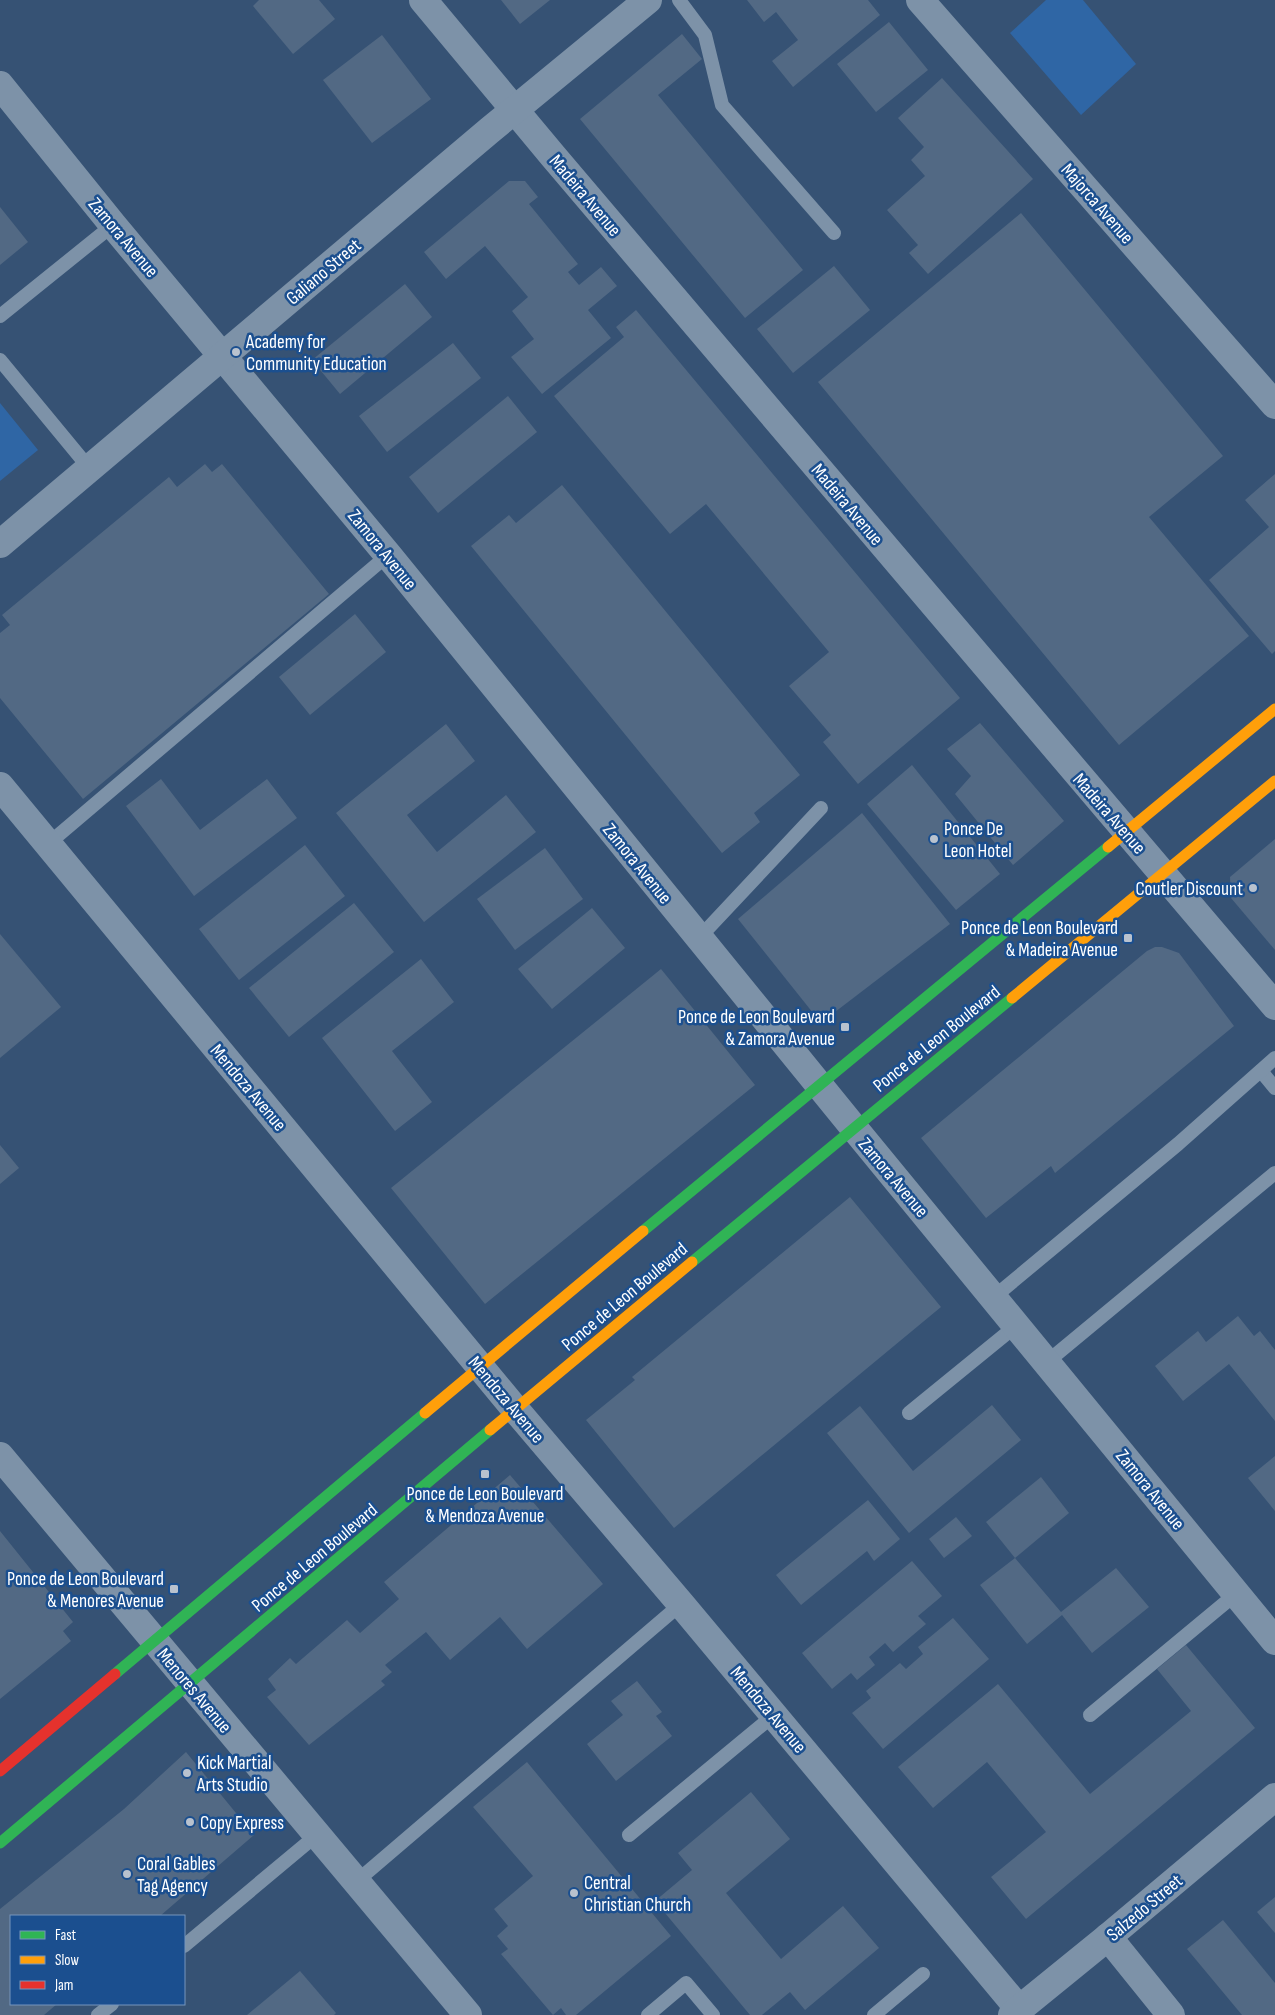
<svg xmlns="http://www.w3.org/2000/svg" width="1275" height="2015" viewBox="0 0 1275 2015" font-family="'Sofia Sans Condensed',sans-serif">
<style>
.green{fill:#2f66a5}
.building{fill:#526984}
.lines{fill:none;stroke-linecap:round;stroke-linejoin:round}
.lane{stroke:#7d92a8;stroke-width:14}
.street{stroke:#7d92a8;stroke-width:28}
.fast{stroke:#30b455;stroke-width:11}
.slow{stroke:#ff9f0a;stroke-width:11}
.jam{stroke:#e5322d;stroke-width:11}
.poi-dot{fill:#b9c2ce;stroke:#1b4f8f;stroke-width:2}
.labels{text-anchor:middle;stroke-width:5;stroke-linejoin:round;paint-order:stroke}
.street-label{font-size:19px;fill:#fff;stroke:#1b4f8f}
.poi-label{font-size:19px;fill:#fff;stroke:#1b4f8f;text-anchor:start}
</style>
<rect width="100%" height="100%" fill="#365274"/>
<g class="green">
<path d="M1046,0H1083L1136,64L1081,115L1010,33Z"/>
<path d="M0,403L38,450L0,481Z"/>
</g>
<g class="building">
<path d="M259,0H319L335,19L293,54L253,6Z"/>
<path d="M501,0H550L520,24Z"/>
<path d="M747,0H868L880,15L793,87L772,61L798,40L776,12L764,22Z"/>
<path d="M889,22L928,70L876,112L837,64Z"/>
<path d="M682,34L702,59L658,95L803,270L745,318L580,119Z"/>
<path d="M382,35L431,99L372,143L323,80Z"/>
<path d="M942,78L1033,179L928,274L909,253L918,245L887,210L925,176L911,160L924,147L898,118Z"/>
<path d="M509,181H525L538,197L529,204L578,264L568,272L579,285L601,267L617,286L588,310L611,338L542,394L511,357L534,339L512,311L528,297L485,246L446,279L424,252Z"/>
<path d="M0,207L28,242L0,265Z"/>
<path d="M1021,213L1223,456L1149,517L1249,636L1119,745L818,382Z"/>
<path d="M834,266L870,310L793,373L757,329Z"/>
<path d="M405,284L432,317L340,394L312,360Z"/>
<path d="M636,310L960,698L858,784L823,742L831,735L789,686L829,652L706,504L670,534L554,396L624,337L616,327Z"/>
<path d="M453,343L481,378L387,452L359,416Z"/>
<path d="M508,396L537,432L438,513L409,477Z"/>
<path d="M205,464L212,472L222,464L329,594L83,799L0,698V633L10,625L2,615L169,477L177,487Z"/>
<path d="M1275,474V651L1272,654L1209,580L1269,527L1245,500Z"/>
<path d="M562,485L800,775L754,813L760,822L722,853L471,546L509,515L516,523Z"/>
<path d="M355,614L386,652L310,715L279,677Z"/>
<path d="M980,723L1064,821L1013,865L955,794L971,776L947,749Z"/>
<path d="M446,724L475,761L407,815L437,852L506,795L536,832L424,922L336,813Z"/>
<path d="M912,765L1000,874L956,910L867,804Z"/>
<path d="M161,779L200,830L267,779L297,818L194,896L126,806Z"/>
<path d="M862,813L950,924L835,1012L822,1015L813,1013L738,919Z"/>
<path d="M1275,839V950L1231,898L1230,877Z"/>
<path d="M305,845L345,896L239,980L199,929Z"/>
<path d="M545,848L583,899L515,950L477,899Z"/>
<path d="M354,903L394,952L289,1037L249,988Z"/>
<path d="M592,908L625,948L552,1009L518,969Z"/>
<path d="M0,934L61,1007L0,1058Z"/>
<path d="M1155,947H1162L1179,953L1234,1026L1055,1173L1051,1166L986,1218L921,1138L1147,951Z"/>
<path d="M421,959L454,1002L392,1051L432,1102L395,1131L322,1038Z"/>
<path d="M661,969L755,1085L485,1304L391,1188Z"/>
<path d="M0,1145L19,1168L0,1184Z"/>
<path d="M850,1197L941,1307L674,1528L586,1420L635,1380L632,1377Z"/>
<path d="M1238,1316L1254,1336L1260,1331L1275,1350V1421L1229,1364L1183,1401L1155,1366L1198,1331L1206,1342Z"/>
<path d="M992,1405L1021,1440L909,1533L827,1433L860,1406L913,1471Z"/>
<path d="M1275,1456V1511L1248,1478Z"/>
<path d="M510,1475L603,1584L527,1649L500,1617L450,1660L426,1632L385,1665L392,1672L381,1681L385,1685L309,1745L267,1697L276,1690L268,1679L290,1658L296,1664L347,1620L360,1633L399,1599L384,1582Z"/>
<path d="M1041,1477L1069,1513L1015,1558L986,1522Z"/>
<path d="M868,1500L900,1539L874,1561L867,1551L801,1605L776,1575Z"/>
<path d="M956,1517L972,1536L944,1558L929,1539Z"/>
<path d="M0,1531L73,1622L63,1631L71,1641L0,1699Z"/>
<path d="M1015,1558L1061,1612L1116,1568L1149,1607L1092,1653L1062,1615L1027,1644L980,1585Z"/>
<path d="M912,1561L942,1596L918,1616L926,1624L893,1652L885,1643L869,1657L875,1665L857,1680L851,1673L832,1689L802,1653Z"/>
<path d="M953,1618L989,1659L883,1749L852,1713L871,1698L866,1691L900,1663L906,1669L923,1654L918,1647Z"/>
<path d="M1186,1645L1255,1728L1026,1919L991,1877L1046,1832L987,1762L933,1808L898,1767L998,1684L1090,1794L1191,1711L1157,1669Z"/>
<path d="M637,1681L662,1712L656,1716L672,1736L616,1781L587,1744L623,1715L611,1701Z"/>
<path d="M186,1752L254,1835L160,1916H11V2004H57L44,2015H0V1909L124,1809Z"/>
<path d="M527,1762L671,1936L576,2015H566L561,2008L553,2015L501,1954L508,1949L497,1936L508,1926L494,1909L533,1876L473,1807Z"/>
<path d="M751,1792L790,1839L726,1893L781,1959L843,1906L879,1948L805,2010L790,1992L762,2015H750L655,1901L692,1870L678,1853Z"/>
<path d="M1275,1897V1933L1257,1912Z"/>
<path d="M1223,1920L1275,1983V2015H1242L1187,1949Z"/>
<path d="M300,1971L336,2013L334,2015H247Z"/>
</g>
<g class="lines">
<g class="lane">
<path d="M679,0L705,35L722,105L834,233"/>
<path d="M0,316L113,225"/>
<path d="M0,360L90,469"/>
<path d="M48,844L388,555"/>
<path d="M699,938L821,808"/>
<path d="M1261,1071L1275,1088"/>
<path d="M994,1297L1178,1144L1275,1058"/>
<path d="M1047,1362L1275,1173"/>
<path d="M909,1413L1017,1325"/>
<path d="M1090,1715L1237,1593"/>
<path d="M629,1835L774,1715"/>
<path d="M357,1881L681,1604"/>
<path d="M184,1946L318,1834"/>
<path d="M98,2015L112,2004"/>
<path d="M648,2015L686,1983L713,2015"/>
<path d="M874,2015L923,1974"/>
</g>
<g class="street">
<path d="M423,0L553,156L1275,1006"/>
<path d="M920,0L1275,405"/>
<path d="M0,85L113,225L388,555L854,1128L1275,1641"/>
<path d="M0,544L490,130L648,0"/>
<path d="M0,786L515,1409L681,1604L1019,2009"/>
<path d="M0,1456L468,2015"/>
<path d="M1108,1937L1171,2015"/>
<path d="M1012,2015L1108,1937L1275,1797"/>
</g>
<g class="fast">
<path d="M643,1231L1108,847"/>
<path d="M692,1262L1012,998"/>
<path d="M115,1674L425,1413"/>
<path d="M0,1843L490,1430"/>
</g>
<g class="slow">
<path d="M1108,847L1275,709"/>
<path d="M1012,998L1275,781"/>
<path d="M425,1413L643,1231"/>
<path d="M490,1430L692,1262"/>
</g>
<path class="jam" d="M0,1771L115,1674"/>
</g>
<g class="poi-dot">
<circle cx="236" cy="352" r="5"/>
<circle cx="934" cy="839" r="5"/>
<circle cx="1253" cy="888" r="5"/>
<rect x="1123" y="933" width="10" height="10" rx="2.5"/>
<rect x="840" y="1022" width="10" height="10" rx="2.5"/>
<rect x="480" y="1469" width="10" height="10" rx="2.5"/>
<rect x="169" y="1584" width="10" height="10" rx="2.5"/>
<circle cx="187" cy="1773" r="5"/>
<circle cx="190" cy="1822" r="5"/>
<circle cx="127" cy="1874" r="5"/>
<circle cx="574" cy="1893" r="5"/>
</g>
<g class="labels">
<g class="street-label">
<text transform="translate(586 195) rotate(50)" y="7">Madeira Avenue</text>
<text transform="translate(1098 203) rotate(49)" y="7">Majorca Avenue</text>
<text transform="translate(124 237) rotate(50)" y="7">Zamora Avenue</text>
<text transform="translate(323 271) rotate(-40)" y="7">Galiano Street</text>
<text transform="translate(848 504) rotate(50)" y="7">Madeira Avenue</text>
<text transform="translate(383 549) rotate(51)" y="7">Zamora Avenue</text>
<text transform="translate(1110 813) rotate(49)" y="7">Madeira Avenue</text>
<text transform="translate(638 863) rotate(51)" y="7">Zamora Avenue</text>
<text transform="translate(936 1038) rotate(-39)" y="7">Ponce de Leon Boulevard</text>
<text transform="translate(249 1087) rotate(50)" y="7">Mendoza Avenue</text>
<text transform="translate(894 1177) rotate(50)" y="7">Zamora Avenue</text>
<text transform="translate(624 1296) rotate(-40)" y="7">Ponce de Leon Boulevard</text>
<text transform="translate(507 1399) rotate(50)" y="7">Mendoza Avenue</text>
<text transform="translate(1151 1489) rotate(51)" y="7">Zamora Avenue</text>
<text transform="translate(314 1557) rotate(-40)" y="7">Ponce de Leon Boulevard</text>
<text transform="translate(195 1690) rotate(50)" y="7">Menores Avenue</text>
<text transform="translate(769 1709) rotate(50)" y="7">Mendoza Avenue</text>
<text transform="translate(1144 1907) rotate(-40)" y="7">Salzedo Street</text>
</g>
<g class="poi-label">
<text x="246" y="348">Academy for<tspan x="246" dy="22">Community Education</tspan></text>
<text x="944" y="835">Ponce De<tspan x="944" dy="22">Leon Hotel</tspan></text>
<text x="1243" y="895" text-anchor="end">Coutler Discount</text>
<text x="1118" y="934" text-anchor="end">Ponce de Leon Boulevard<tspan x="1118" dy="22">&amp; Madeira Avenue</tspan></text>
<text x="835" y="1023" text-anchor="end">Ponce de Leon Boulevard<tspan x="835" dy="22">&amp; Zamora Avenue</tspan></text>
<text x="485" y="1500" text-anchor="middle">Ponce de Leon Boulevard<tspan x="485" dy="22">&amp; Mendoza Avenue</tspan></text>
<text x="164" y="1585" text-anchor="end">Ponce de Leon Boulevard<tspan x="164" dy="22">&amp; Menores Avenue</tspan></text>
<text x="197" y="1769">Kick Martial<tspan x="197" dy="22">Arts Studio</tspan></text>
<text x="200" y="1829">Copy Express</text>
<text x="137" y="1870">Coral Gables<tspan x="137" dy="22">Tag Agency</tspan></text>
<text x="584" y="1889">Central<tspan x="584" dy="22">Christian Church</tspan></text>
</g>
</g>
<rect x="10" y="1915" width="175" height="90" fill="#1b4f8f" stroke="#7695bc"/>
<rect x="20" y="1931" width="25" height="8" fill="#30b455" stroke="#7695bc"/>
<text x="55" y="1940" font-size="15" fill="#ffffff">Fast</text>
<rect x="20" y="1956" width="25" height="8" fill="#ff9f0a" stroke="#7695bc"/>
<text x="55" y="1965" font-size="15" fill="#ffffff">Slow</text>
<rect x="20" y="1981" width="25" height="8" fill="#e5322d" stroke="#7695bc"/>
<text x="55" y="1990" font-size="15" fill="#ffffff">Jam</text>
</svg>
